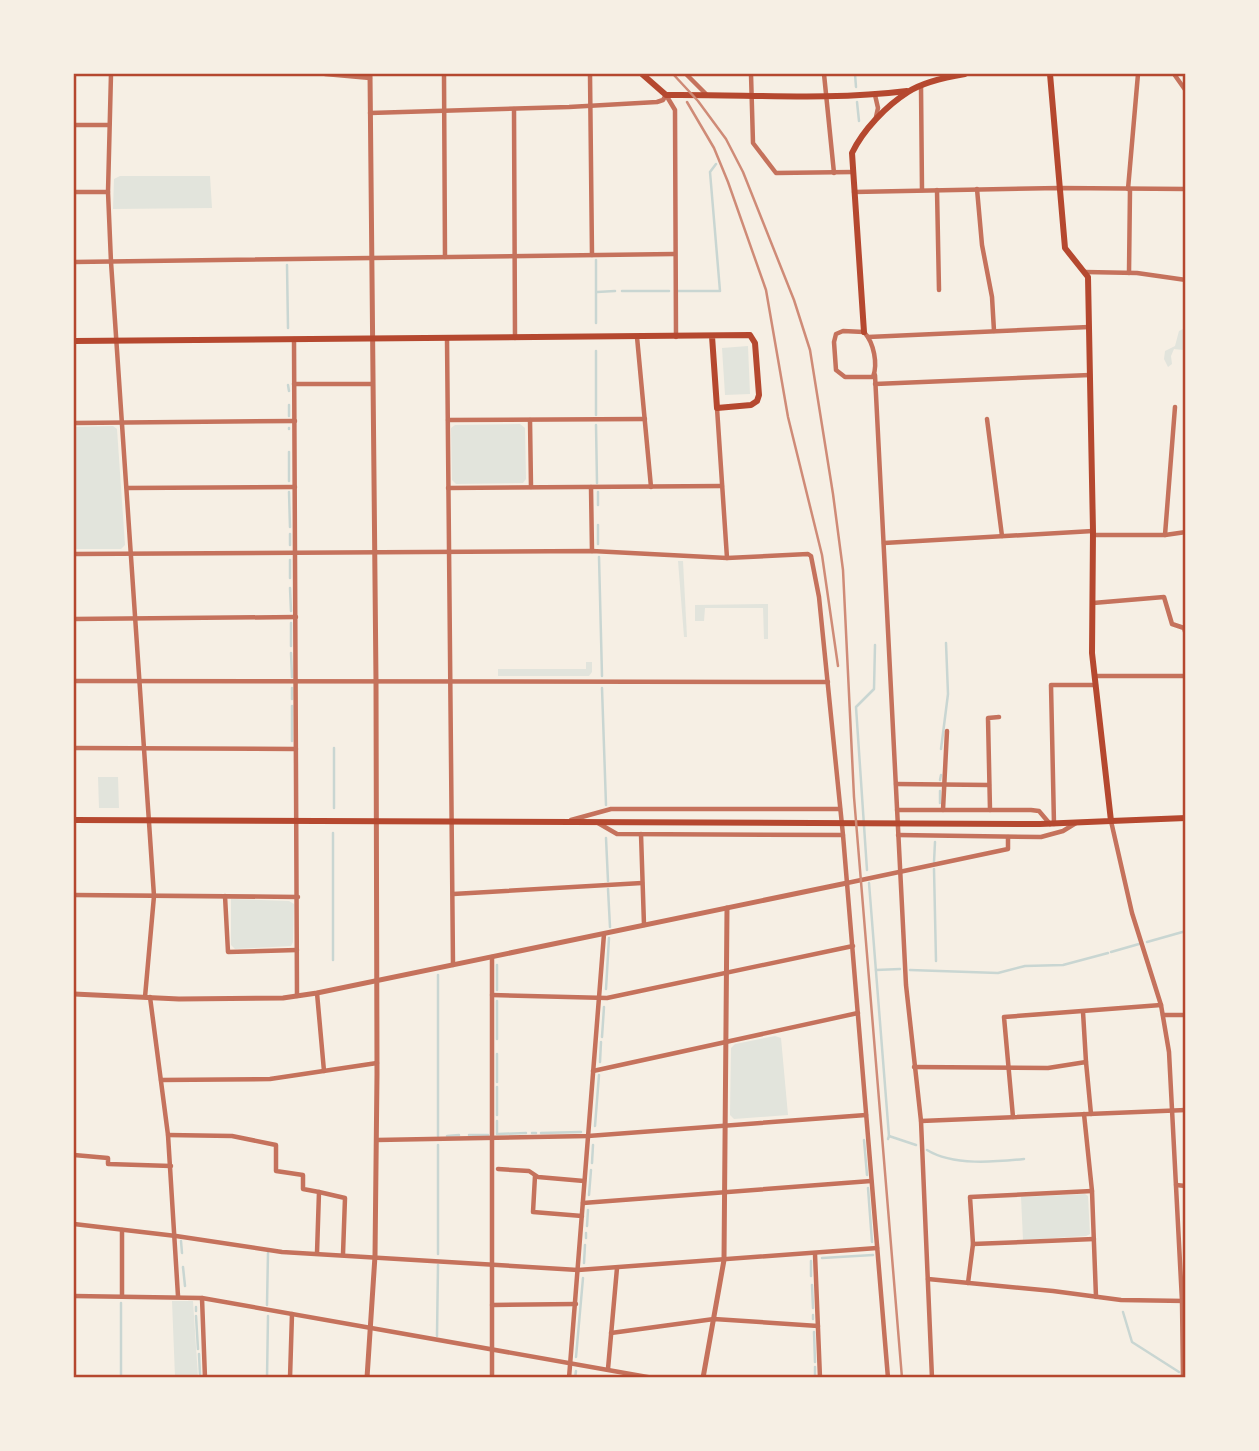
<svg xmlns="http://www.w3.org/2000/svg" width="1259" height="1451" viewBox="0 0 1259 1451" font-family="Overpass,sans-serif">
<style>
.green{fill:#e2e4dc}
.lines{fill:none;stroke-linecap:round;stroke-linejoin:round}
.stream{stroke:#c9d6d2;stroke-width:2.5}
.minor{stroke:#c5725c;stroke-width:4.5}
.tertiary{stroke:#c5725c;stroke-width:5}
.secondary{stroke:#b5482f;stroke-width:6}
.primary{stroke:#b5482f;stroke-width:6}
.rail{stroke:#cf8b77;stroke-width:2.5}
.neatline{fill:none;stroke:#b5482f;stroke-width:2.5}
</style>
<rect width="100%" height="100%" fill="#f6efe4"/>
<g class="green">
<path d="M120,176H210L212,208L113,209L114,179Z"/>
<path d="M1185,328V358L1183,350L1174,349L1171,356L1172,364L1168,367L1164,359L1165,351L1175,346L1179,331Z"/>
<path d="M748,346L750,394L725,395L722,348Z"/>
<path d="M520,424L525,428L526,479L523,483L456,484L452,480L451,428L455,425Z"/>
<path d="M113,426L117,429L125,545L121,549H74V427Z"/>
<path d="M678,561H683L687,637H684Z"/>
<path d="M768,604V639H764L763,608H705L704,621H695V605Z"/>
<path d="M586,662H592V672L589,676H498V669H586Z"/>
<path d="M98,777H118L119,808H99Z"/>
<path d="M231,899L289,901L294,904L293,942L291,946L235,949L231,945Z"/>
<path d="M775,1036L781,1038L788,1115L734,1119L730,1115L731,1048L735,1044Z"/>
<path d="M1085,1194L1088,1196L1090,1234L1086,1236L1023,1240L1021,1197Z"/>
<path d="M172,1301H193L198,1377H175Z"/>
</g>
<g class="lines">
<g class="stream">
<path d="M855,74L856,87"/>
<path d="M857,102L859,121"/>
<path d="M596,260V323"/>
<path d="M287,265L288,328"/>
<path d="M622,291H669"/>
<path d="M677,291H720L710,172L716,164"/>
<path d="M597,292L615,291"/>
<path d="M596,351V415"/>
<path d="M288,385L289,391"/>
<path d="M289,405V416"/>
<path d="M596,425L597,483"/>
<path d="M289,428V429"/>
<path d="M289,452V481"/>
<path d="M289,492L290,527"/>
<path d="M598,492V505"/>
<path d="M598,525V544"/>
<path d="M290,534V545"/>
<path d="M599,557L602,676"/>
<path d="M290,560V578"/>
<path d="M290,588L291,611"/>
<path d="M291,623V646"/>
<path d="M291,653L292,677"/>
<path d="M292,688V699"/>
<path d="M602,688L606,805"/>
<path d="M292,706V741"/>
<path d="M941,749L948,694L946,643"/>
<path d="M940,780L941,775"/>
<path d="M940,803V791"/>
<path d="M334,808V748"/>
<path d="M606,838L608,881"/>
<path d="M934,862L935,842"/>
<path d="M934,869L936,961"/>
<path d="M867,870L856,707L874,689L875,645"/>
<path d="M869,883L889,1136"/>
<path d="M608,889L610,927"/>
<path d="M1147,942L1186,931"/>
<path d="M1111,952L1139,944"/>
<path d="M333,960V833"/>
<path d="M497,965V990"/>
<path d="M876,970L900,969"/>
<path d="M910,970L998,973L1025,966L1063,965L1108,953"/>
<path d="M606,989L609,938"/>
<path d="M497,1001V1039"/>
<path d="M602,1037L604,1007"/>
<path d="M497,1054V1082"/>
<path d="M600,1062L601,1042"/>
<path d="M497,1087V1115"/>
<path d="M497,1121V1134"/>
<path d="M595,1126L599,1075"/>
<path d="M532,1133H536"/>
<path d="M541,1133L581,1132"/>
<path d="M498,1134L526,1133"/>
<path d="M469,1135H488"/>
<path d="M438,1136V975"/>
<path d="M447,1136L459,1135"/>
<path d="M888,1139L889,1136L916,1145"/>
<path d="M864,1140L867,1175"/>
<path d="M927,1150C953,1166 995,1162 1024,1159"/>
<path d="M592,1163L593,1145"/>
<path d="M868,1188L872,1242"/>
<path d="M589,1195L591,1170"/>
<path d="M587,1226L588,1210"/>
<path d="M586,1238V1233"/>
<path d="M181,1241L182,1253"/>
<path d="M438,1254V1145"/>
<path d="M822,1258L873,1255"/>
<path d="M811,1261V1276"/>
<path d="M584,1263L585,1245"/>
<path d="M183,1267L185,1286"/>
<path d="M812,1285L813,1308"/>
<path d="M267,1305L268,1253"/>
<path d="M196,1307V1311"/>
<path d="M1123,1312L1132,1342L1179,1372"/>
<path d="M813,1315V1319"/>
<path d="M196,1316L198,1349"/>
<path d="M814,1332L815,1362"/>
<path d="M437,1336L438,1265"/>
<path d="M199,1354L200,1374"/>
<path d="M576,1357L583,1278"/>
<path d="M815,1367V1378"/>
<path d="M121,1378V1303"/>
<path d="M267,1378L268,1316"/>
<path d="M575,1378L576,1371"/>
</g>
<g class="minor">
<path d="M111,74L108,192L111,262L154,896L145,997"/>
<path d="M325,74L370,78"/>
<path d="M444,74L445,257"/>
<path d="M590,74L592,255"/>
<path d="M686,74L706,94"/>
<path d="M751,74L753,143L776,173L853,172"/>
<path d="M824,74L834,173"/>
<path d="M1174,74L1186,91"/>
<path d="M921,86L922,190"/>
<path d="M875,95L878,108L876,117"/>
<path d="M514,109L515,338"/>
<path d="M370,113L569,107L657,102L663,100L666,95L675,110L676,337"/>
<path d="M74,125H109"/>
<path d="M977,189L982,245L992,297L994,331"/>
<path d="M1128,189L1138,74"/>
<path d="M937,190L939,290"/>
<path d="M74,192H108"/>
<path d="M854,192L1059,188L1186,189"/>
<path d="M74,262L674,254"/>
<path d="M1085,272L1137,273L1186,280"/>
<path d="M1129,273L1130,189"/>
<path d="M843,331L864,332C874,343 878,364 873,377H845L836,370L834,342L836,334Z"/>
<path d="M637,337L651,487"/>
<path d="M868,337L1089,327"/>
<path d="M447,338L453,965"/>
<path d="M294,339L297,996"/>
<path d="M875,375L906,985L921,1121L932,1378"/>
<path d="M294,384H372"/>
<path d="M875,384L1090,375"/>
<path d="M717,408L727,558"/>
<path d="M987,419L1002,536"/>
<path d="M448,420L645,419"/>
<path d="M530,420L531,487"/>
<path d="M74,423L295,421"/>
<path d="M591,487L592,551"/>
<path d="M127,488L295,487"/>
<path d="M448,488L722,486"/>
<path d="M1093,535H1165L1186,532"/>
<path d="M1165,535L1175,407"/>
<path d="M884,543L1093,531"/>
<path d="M74,554L592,551L727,558L808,554L811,556L819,597L843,835L888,1378"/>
<path d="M1093,603L1164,597L1172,624L1184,628L1186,635"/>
<path d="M74,619L296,617"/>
<path d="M1095,676H1186"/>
<path d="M74,681L828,682"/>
<path d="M74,748L296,749"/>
<path d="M896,784L989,785"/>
<path d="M897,810H1031L1039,811L1050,824"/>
<path d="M943,810L947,731"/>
<path d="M990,810L988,718L999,717"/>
<path d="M571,820L611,809H840"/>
<path d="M1111,821L1132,913L1161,1005L1169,1052L1182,1301L1183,1378"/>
<path d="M598,823L617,834L843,835"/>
<path d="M1054,824L1051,685H1096"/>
<path d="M641,834L644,925"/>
<path d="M898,835L1041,837L1063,831L1076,823"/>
<path d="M847,883L1008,849V837"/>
<path d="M453,894L642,883"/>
<path d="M74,895L298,897"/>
<path d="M225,896L228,952L297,950"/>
<path d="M317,993L324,1071"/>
<path d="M492,995L607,998L853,946"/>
<path d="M150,997L168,1135L178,1296"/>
<path d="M1083,1012L1086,1062"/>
<path d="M1163,1015H1186"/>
<path d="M914,1067L1048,1068L1086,1062L1091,1114"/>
<path d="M593,1071L858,1013"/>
<path d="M161,1080L270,1079L377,1063"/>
<path d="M1084,1114L1092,1191L1096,1297"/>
<path d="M1013,1117L1004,1017L1161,1005"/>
<path d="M921,1121L1186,1110"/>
<path d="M168,1135L232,1136L276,1145V1171L303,1175V1189L319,1192L317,1253"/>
<path d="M377,1140L588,1136L866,1115"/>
<path d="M74,1155L108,1158V1164L171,1166"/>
<path d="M498,1169L529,1171L538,1177L584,1181"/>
<path d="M535,1176L533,1212L582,1216"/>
<path d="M1176,1185L1186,1186"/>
<path d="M319,1192L345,1198L343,1254"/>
<path d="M583,1203L871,1181"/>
<path d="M74,1224L176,1236L282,1252L578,1270L877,1248"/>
<path d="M973,1244L1094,1239"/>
<path d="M815,1254L820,1378"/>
<path d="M928,1279L1053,1291L1121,1300L1186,1301"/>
<path d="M968,1283L973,1244L970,1197L1092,1191"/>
<path d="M74,1296L202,1298L653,1378"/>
<path d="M122,1296V1230"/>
<path d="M202,1298L205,1378"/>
<path d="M492,1305L576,1304"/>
<path d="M611,1333L714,1319L818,1326"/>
<path d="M608,1369L617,1268"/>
<path d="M290,1378L292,1314"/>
<path d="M492,1378V957"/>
<path d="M569,1378L604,934"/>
</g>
<g class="tertiary">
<path d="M74,994L179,999L283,998L317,993L847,883"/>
<path d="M367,1378L375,1256L377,1074L376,681L370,74"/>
<path d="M703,1378L724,1260L727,908"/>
</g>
<g class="secondary">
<path d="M642,74L666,95C747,94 827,101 907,91"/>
<path d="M864,332L852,153C863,130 886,106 908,92C923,82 947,77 965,74"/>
<path d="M74,341L750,335L755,343L759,395L757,401L751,405L717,408L712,336"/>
<path d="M1111,821L1186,818"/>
</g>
<path class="primary" d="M74,820L1040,824L1111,821L1092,653L1093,531L1088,277L1065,248L1050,74"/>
<g class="rail">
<path d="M673,74L698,101L726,139L743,172L794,300L810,350L833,494L843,570L854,797L902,1378"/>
<path d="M687,102L714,148L728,182L766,290L788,417L822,555L838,666"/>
</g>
</g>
<rect width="1259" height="1451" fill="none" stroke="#f6efe4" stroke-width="150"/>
<rect x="75" y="75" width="1109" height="1301" class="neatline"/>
</svg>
